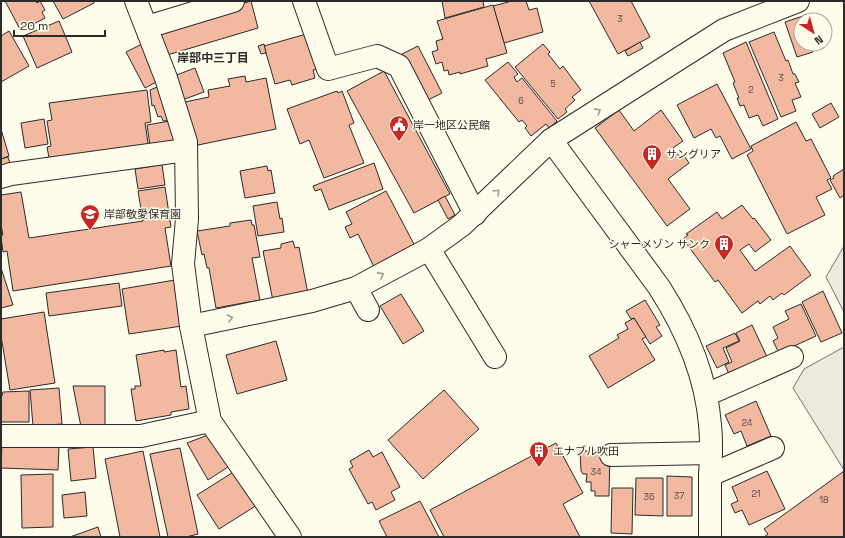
<svg xmlns="http://www.w3.org/2000/svg" width="845" height="538" viewBox="0 0 845 538" font-family="'Space Grotesk','Noto Sans JP',sans-serif">
<style>
.parking{fill:#eceadb;stroke:#74746e}
.building{fill:#f2b8a0;stroke:#2b2b2b}
.lines{fill:none;stroke-linecap:round;stroke-linejoin:round}
.minor-casing{stroke:#2b2b2b;stroke-width:24}
.minor{stroke:#fdfbea;stroke-width:22}
.oneway{stroke:#9e9d94}
.labels{text-anchor:middle;stroke-width:3;stroke-linejoin:round;paint-order:stroke}
.number-label{font-size:9px;fill:#5d4e48}
.poi-label{font-size:11px;fill:#2b2b2b;stroke:#fdfbea;text-anchor:start}
.neighbourhood-label{font-size:12px;font-weight:bold;fill:#2b2b2b;stroke:#fdfbea}
</style>
<rect width="100%" height="100%" fill="#fdfbea"/>
<g class="parking">
<path d="M844,246V312L826,277Z"/>
<path d="M844,347V470L793,388L804,369Z"/>
</g>
<g class="building">
<path d="M5,1H36L37,3L40,1L45,10L42,12L45,18L21,31Z"/>
<path d="M53,1H93L94,3L63,19Z"/>
<path d="M251,1L258,28L164,56L156,29Z"/>
<path d="M442,1H483L484,7L445,18Z"/>
<path d="M512,1H526L529,10L537,8L543,32L504,43L493,6Z"/>
<path d="M589,1H631L650,37L618,54Z"/>
<path d="M493,5L507,53L486,59L488,66L460,74V72L449,75L448,70L444,71L442,62L436,64L432,52L438,50L436,41L443,39L437,21Z"/>
<path d="M803,16V19L805,18L806,20H801V44H814L815,47L811,49L813,52L797,57L785,22Z"/>
<path d="M59,21L72,52L37,68L23,36Z"/>
<path d="M9,31L29,66L1,82V36Z"/>
<path d="M774,32L786,61L788,60L793,74H795L799,82L795,83L801,97L792,100L796,111L781,117L749,42Z"/>
<path d="M310,33L320,68L313,70L315,78L292,85L290,80L275,84L264,46Z"/>
<path d="M640,42L643,48L628,56L625,51Z"/>
<path d="M746,42L778,119L763,126L758,115L749,118L744,105L740,106L737,98H739L733,83L735,82L723,53Z"/>
<path d="M144,43L162,79L145,88L126,52Z"/>
<path d="M264,44L266,53L261,54L258,46Z"/>
<path d="M543,44L550,52L548,54L560,69L563,66L581,90L572,97L575,100L565,109L567,112L558,119L515,67Z"/>
<path d="M418,46L442,93L426,101L402,54Z"/>
<path d="M508,62L518,74L514,77L517,82L522,78L557,121L549,128L546,124L531,136L525,128L527,126L522,120L519,122L485,80Z"/>
<path d="M195,68L204,92L182,100L174,76Z"/>
<path d="M384,71L450,194L414,213L347,91Z"/>
<path d="M245,76L246,82L266,78L276,129L198,145L185,102L209,97L208,90L230,86L228,79Z"/>
<path d="M717,84L751,149L732,159L720,136L716,138L711,129L694,138L677,105Z"/>
<path d="M162,85L174,120L163,121L161,116L158,117L154,105L152,106L150,90Z"/>
<path d="M147,90L151,122L145,123L149,150L50,163L47,147L51,146L47,121L52,120L49,103Z"/>
<path d="M337,91L338,93L342,91L354,123L349,125L364,163L324,178L309,140L300,144L287,109Z"/>
<path d="M831,103L839,117L820,128L812,114Z"/>
<path d="M619,110L634,131L661,110L683,141L673,148L680,157L683,154L689,163L668,179L690,209L667,226L595,128Z"/>
<path d="M44,119L48,144L25,148L21,123Z"/>
<path d="M175,120L179,149L151,152L147,125Z"/>
<path d="M796,122L806,141L811,139L831,178L827,180L832,189L816,197L825,215L787,234L747,155L753,151L751,146Z"/>
<path d="M1,129L9,156L1,159Z"/>
<path d="M8,157L12,169L1,172V159Z"/>
<path d="M161,158L165,185L138,189L135,169L154,166L153,159Z"/>
<path d="M374,163L383,189L329,210L321,189L315,191L313,186Z"/>
<path d="M267,166L268,171L271,170L275,193L245,198L240,171Z"/>
<path d="M844,169V195L840,198L830,180L834,178L833,176Z"/>
<path d="M165,187L171,227L165,228L171,266L13,291L7,251L3,252L1,237V235H3L1,225V195L21,192L29,238L143,221L138,191Z"/>
<path d="M386,191L416,248L375,269L358,234L350,238L345,227L352,224L346,212Z"/>
<path d="M445,196L455,215L448,219L438,200Z"/>
<path d="M277,202L280,219L282,218L284,232L258,236L253,206Z"/>
<path d="M742,205L753,219L754,218L771,240L755,252L749,244L740,250L755,271L790,246L811,275L784,295L782,293L773,300L770,296L760,304L758,301L742,313L718,280L715,282L683,239L688,235L686,234L717,212L722,219Z"/>
<path d="M251,220L252,225H254L260,257L252,258L260,300L216,308L209,268H207L204,254L202,255L197,231L230,226V223Z"/>
<path d="M293,241L295,248L299,247L308,294L273,301L263,251L281,248V244Z"/>
<path d="M1,268L13,305L1,308Z"/>
<path d="M175,280L182,326L129,334L122,289Z"/>
<path d="M119,283L122,306L49,316L46,293Z"/>
<path d="M823,291L842,333L821,342L802,302Z"/>
<path d="M401,294L424,331L403,344L380,306Z"/>
<path d="M645,300L660,325L656,327L662,336L650,344L634,318L631,319L626,311Z"/>
<path d="M801,304L816,336L779,353L773,341L778,338L773,327L789,319L785,311Z"/>
<path d="M44,312L55,383L10,390L1,336V319Z"/>
<path d="M634,318L646,337L642,339L655,360L608,388L589,356L619,338L617,335L628,329L625,323Z"/>
<path d="M752,325L767,357L729,374L725,365L732,362L726,348L740,341L736,333Z"/>
<path d="M735,333L739,341L723,348L729,362L717,368L706,346Z"/>
<path d="M276,341L287,380L237,394L226,355Z"/>
<path d="M164,350V352L176,350L181,387L186,386L189,409L171,412V415L136,421L131,389H135V386H141L136,355Z"/>
<path d="M73,386H105V427H81Z"/>
<path d="M59,388L62,424L33,426L30,390Z"/>
<path d="M444,390L479,429L423,479L388,440Z"/>
<path d="M29,391V422H1V396H2L3,392Z"/>
<path d="M756,401L771,436L747,446L741,431L734,434L725,415Z"/>
<path d="M213,433L234,463L208,480L187,443Z"/>
<path d="M2,443L59,446L58,470L1,468Z"/>
<path d="M556,443L583,493L563,504L580,537H444L430,510Z"/>
<path d="M93,447L96,478L71,481L68,449Z"/>
<path d="M180,448L198,534L186,537H168L150,454Z"/>
<path d="M369,450L373,457L382,452L400,487L391,492L395,500L376,510L372,502L368,504L349,469L353,467L350,461Z"/>
<path d="M143,451L160,537H120L105,459Z"/>
<path d="M580,451H610L609,496H595V491H591V482H586L587,474H583L581,471Z"/>
<path d="M235,471L257,505L219,529L197,495Z"/>
<path d="M767,471L785,509L749,525L742,510L735,513L731,504L738,501L732,487Z"/>
<path d="M844,471V537H764L768,534L764,529Z"/>
<path d="M53,474V527L22,528L21,475Z"/>
<path d="M667,476L692,477V516H667Z"/>
<path d="M636,478H663V516L635,515Z"/>
<path d="M612,488H633L632,534L611,533Z"/>
<path d="M85,492L87,516L64,518L62,495Z"/>
<path d="M420,501L439,537H387L379,521Z"/>
<path d="M98,527L101,537H70Z"/>
</g>
<g class="lines">
<g class="minor-casing">
<g id="minor">
<path d="M136,1L166,78L186,142L187,219L183,264L191,326L210,421L290,537"/>
<path d="M304,1L328,69L377,56L399,66L475,214"/>
<path d="M147,27L233,1"/>
<path d="M551,140L659,287C686,329 706,374 710,425C712,442 711,459 710,476C710,496 710,517 710,537"/>
<path d="M1,177L11,174L186,150"/>
<path d="M429,249L495,357"/>
<path d="M356,288L368,310"/>
<path d="M191,326L312,301L356,288L429,249L462,225L551,140L724,30L798,1"/>
<path d="M706,395L792,357"/>
<path d="M1,436H141L210,421"/>
<path d="M611,455L711,453"/>
<path d="M710,475L773,448"/>
</g>
</g>
<use href="#minor" class="minor"/>
</g>
<defs><path id="oneway-chevron" d="M-2-3.5L2.5 0L-2 3.5" fill="none" stroke-width="1.6" stroke-linecap="round" stroke-linejoin="round"/></defs>
<g class="oneway">
<use href="#oneway-chevron" transform="translate(598 111) rotate(-32)"/>
<use href="#oneway-chevron" transform="translate(497 192) rotate(-44)"/>
<use href="#oneway-chevron" transform="translate(381 275) rotate(-28)"/>
<use href="#oneway-chevron" transform="translate(230 318) rotate(-12)"/>
</g>
<defs>
<g id="civic-pin" transform="scale(1)"><path d="M0 17L-7.5 6A9.5 9.5 0 1 1 7.5 6Z" fill="#c62828" stroke="#fdfbea"/><path d="M-.6-6.5H3V-4.5H.6V-3L4-1V1h2V6H-6V1h2V-1L-.6-3ZM-1.2 2.5V6h2.4V2.5Z" fill="#fff"/></g>
<g id="building-pin" transform="scale(1)"><path d="M0 17L-7.5 6A9.5 9.5 0 1 1 7.5 6Z" fill="#c62828" stroke="#fdfbea"/><path d="M-4-6H4V6H1V3H-1V6H-4ZM-2.5-4.3h1.7v1.8h-1.7ZM.8-4.3h1.7v1.8H.8ZM-2.5-1h1.7V.8h-1.7ZM.8-1h1.7V.8H.8Z" fill="#fff"/></g>
<g id="school-pin" transform="scale(1)"><path d="M0 17L-7.5 6A9.5 9.5 0 1 1 7.5 6Z" fill="#c62828" stroke="#fdfbea"/><path d="M0-5L7-2L0 1L-7-2ZM-4 1L0 2.5L4 1V4Q0 6-4 4Z" fill="#fff"/></g>
</defs>
<g fill-rule="evenodd">
<use href="#civic-pin" x="399" y="125"/>
<use href="#building-pin" x="652" y="154"/>
<use href="#school-pin" x="90" y="214"/>
<use href="#building-pin" x="724" y="244"/>
<use href="#building-pin" x="539" y="451"/>
</g>
<g class="labels">
<g class="number-label">
<text x="620" y="22">3</text>
<text x="781" y="81">3</text>
<text x="553" y="87">5</text>
<text x="751" y="93">2</text>
<text x="521" y="104">6</text>
<text x="747" y="426">24</text>
<text x="596" y="475">34</text>
<text x="756" y="497">21</text>
<text x="679" y="499">37</text>
<text x="649" y="500">36</text>
<text x="824" y="503">18</text>
</g>
<g class="poi-label">
<text x="413" y="129">岸一地区公民館</text>
<text x="666" y="158">サングリア</text>
<text x="104" y="218">岸部敬愛保育園</text>
<text x="710" y="248" text-anchor="end">シャーメゾン サンク</text>
<text x="553" y="455">エナブル吹田</text>
</g>
<g class="neighbourhood-label">
<text x="213" y="62">岸部中三丁目</text>
</g>
</g>
<rect width="845" height="538" fill="none" stroke="#2b2b2b" stroke-width="4"/>
<g transform="translate(813 32) rotate(144)"><circle r="19" fill="#fdfbea" stroke="#a9a89e"/>
<path d="M0-3L7 15L0 10L-7 15Z" fill="#c62828"/>
<text y="-6" font-size="11" font-weight="bold" text-anchor="middle" fill="#2b2b2b">N</text>
</g>
<path d="M14 30v6h91v-6" fill="none" stroke="#2b2b2b" stroke-width="2"/>
<text x="20" y="30" font-size="12" fill="#2b2b2b" stroke="#fdfbea" stroke-width="3" paint-order="stroke">20 m</text>
</svg>
